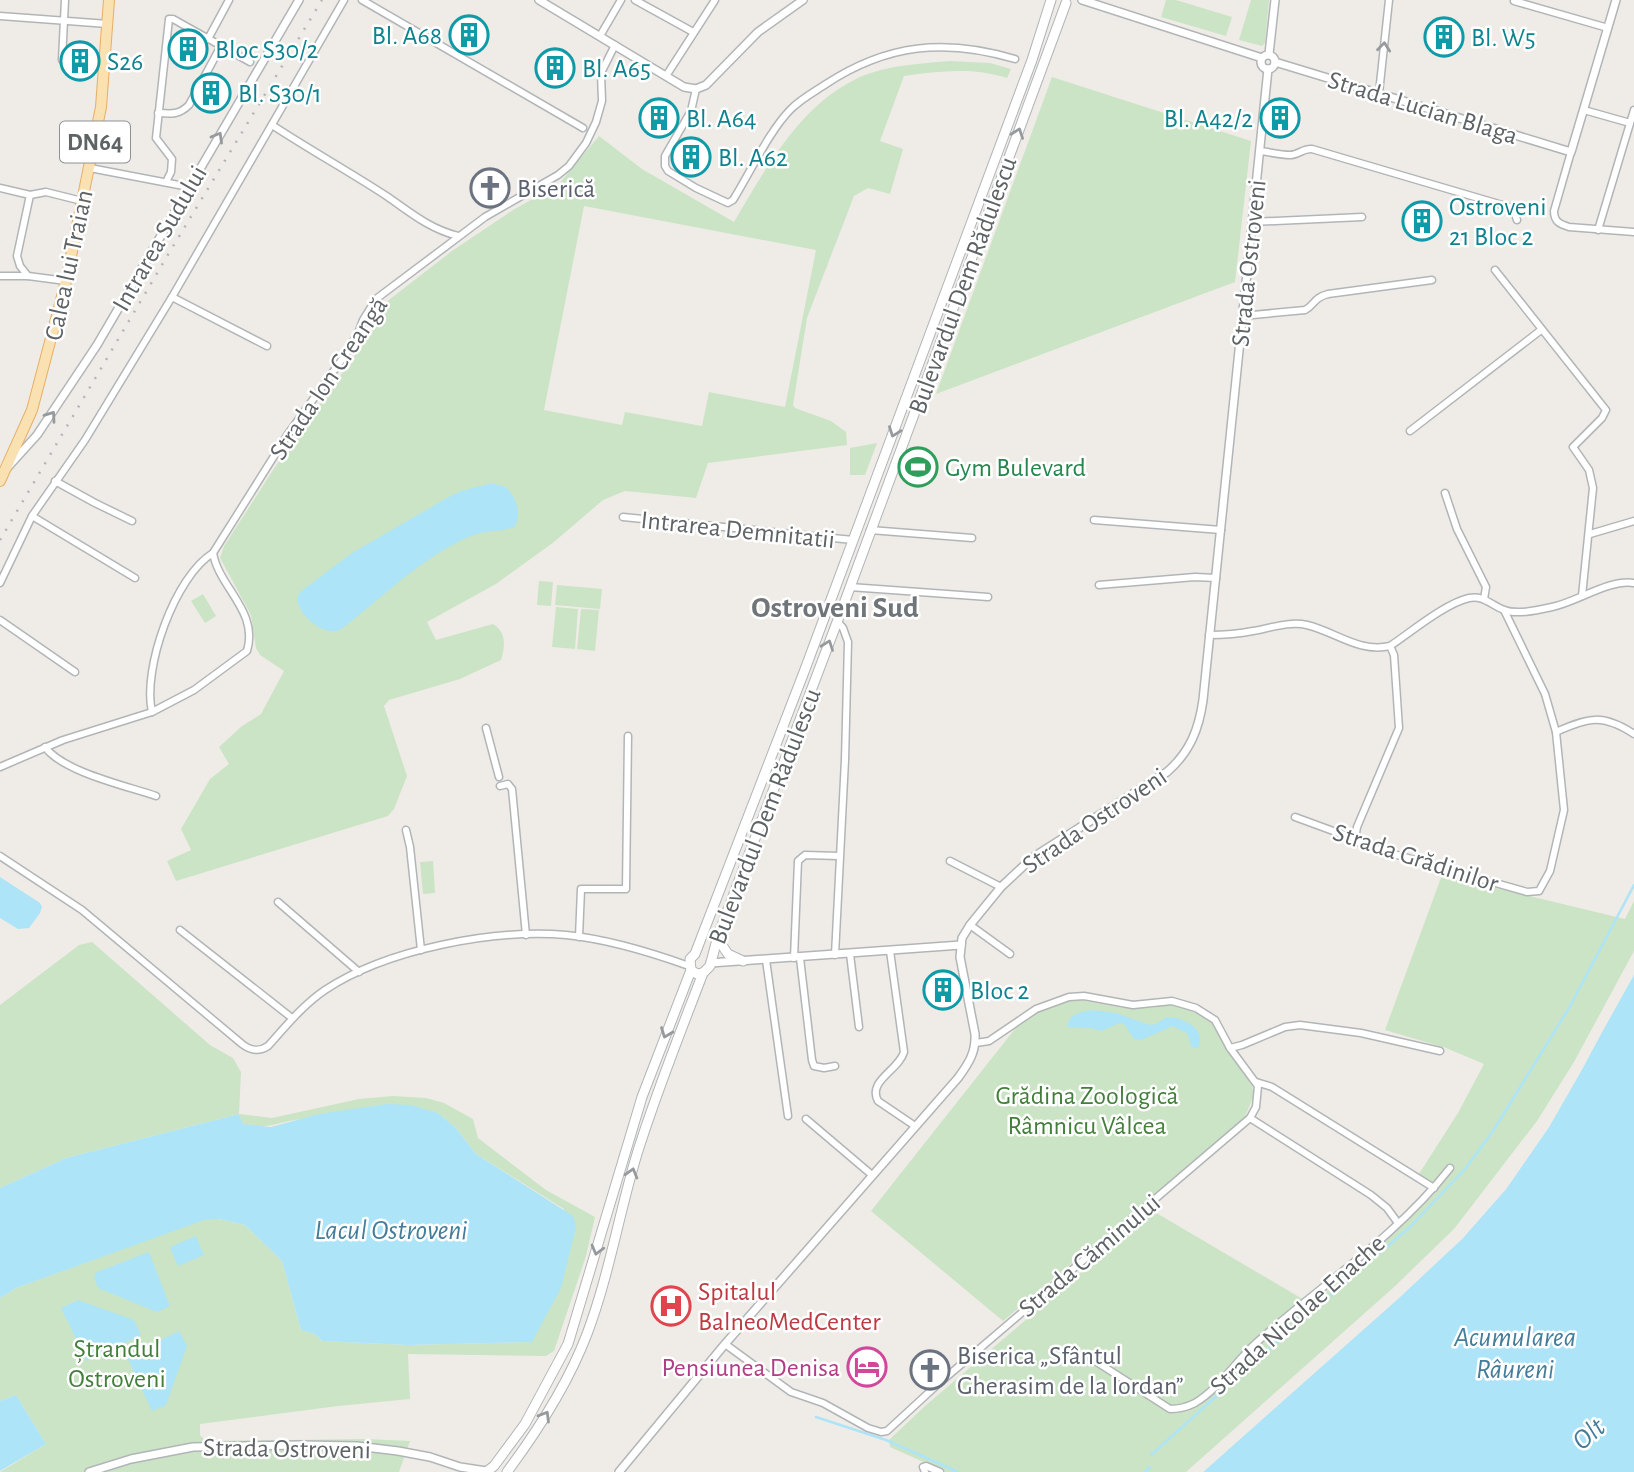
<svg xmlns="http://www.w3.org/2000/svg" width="1634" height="1472" viewBox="0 0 1634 1472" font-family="'Alegreya Sans',sans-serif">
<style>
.green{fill:#cbe4c5;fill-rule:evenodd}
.water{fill:#ade4f8}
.pier{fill:#efece7}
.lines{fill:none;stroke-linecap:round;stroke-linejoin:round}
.stream{stroke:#ade4f8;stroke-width:2.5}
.minor-casing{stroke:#b2b5b8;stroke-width:9}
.tertiary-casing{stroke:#b2b5b8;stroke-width:10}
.secondary-casing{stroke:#b1b5b8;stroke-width:11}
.primary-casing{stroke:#e7ae68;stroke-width:12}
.minor{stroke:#fff;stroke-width:6}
.tertiary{stroke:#fff;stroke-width:7}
.secondary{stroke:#fff;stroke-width:9}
.primary{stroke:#f9e1b2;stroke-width:10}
.rail{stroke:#b4b5b6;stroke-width:2.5;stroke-dasharray:2 9;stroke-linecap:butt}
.oneway{stroke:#969a9c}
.labels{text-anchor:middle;stroke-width:5;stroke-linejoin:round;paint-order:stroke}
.shield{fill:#fff;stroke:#8e9294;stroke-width:2}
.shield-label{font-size:24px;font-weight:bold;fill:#5e6366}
.culture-label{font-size:26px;fill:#0d838f;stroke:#fff;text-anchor:start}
.street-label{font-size:26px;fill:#5e6366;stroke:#fff}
.worship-label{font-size:26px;fill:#5b616d;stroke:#fff;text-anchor:start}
.leisure-label{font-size:26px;fill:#27864d;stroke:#fff;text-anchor:start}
.park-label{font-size:26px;fill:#437f3b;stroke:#fff}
.health-label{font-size:26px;fill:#be3a42;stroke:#fff;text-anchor:start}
.hotel-label{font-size:26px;fill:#b23c85;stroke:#fff;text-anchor:end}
.water-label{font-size:28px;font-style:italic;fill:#447c99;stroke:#fff}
.quarter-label{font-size:30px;font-weight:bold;fill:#6f7578;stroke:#fff}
</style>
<rect width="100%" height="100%" fill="#efece7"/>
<g class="green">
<path d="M1166,0H1176L1232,17L1226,36L1161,17Z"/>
<path d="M1251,0H1269L1265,43L1262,46L1239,40Z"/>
<path d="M949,61L990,63L1011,69L1007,78C972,67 940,71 904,76L880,141L903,149L890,194L868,188L854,196L807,318L793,405L795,408L831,421L846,432L847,445L708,463L696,498L625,491L603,500L554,542L496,584L427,622L436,640L493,624C507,632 505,647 501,660L460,679L389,700L384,706L407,776L394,809L388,816L176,881L167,861L191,850L181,829L210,779L229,764L219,747L242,726L261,714L284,671L260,655L256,648L251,615L220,558L224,546L275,467L368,337L381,306L452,251L513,210L559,184L599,136L642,169L734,222C765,170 798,108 854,80C883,65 918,64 949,61ZM584,206L816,250L785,407L709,392L702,426L625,412L622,425L544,410Z"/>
<path d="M1052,77L1251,141L1235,282L936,394Z"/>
<path d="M877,443L865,475H850V448Z"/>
<path d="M539,581L553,582L551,606L537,605Z"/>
<path d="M557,585L602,589L600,609L555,605Z"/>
<path d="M203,594L216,616L205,623L191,601Z"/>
<path d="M556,607L578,609L575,649L552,647Z"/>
<path d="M581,609L599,610L595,651L577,649Z"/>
<path d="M433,861L435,893L423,894L420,862Z"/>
<path d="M1442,875L1625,919L1634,901V951L1574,1062L1537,1121L1454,1229L1393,1288L1186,1472H946L890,1447L889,1440L925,1406L1153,1211L1311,1304L1370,1256L1435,1193L1415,1180L1458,1113L1484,1064L1446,1048L1385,1030Z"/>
<path d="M92,942L210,1045L233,1058L241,1072L239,1114L272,1118L359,1099L393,1096L426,1098L444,1103L473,1119L478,1138L546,1190L595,1217L586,1256L554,1351L546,1356L408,1354L410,1399L338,1406L200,1424V1435L206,1441L365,1439L410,1441L399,1472H0L46,1444L16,1395L0,1401V1298L16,1288L204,1219H219L245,1225L282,1261L301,1330L315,1334L322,1341L408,1345L532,1342L564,1209L476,1154L456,1128L438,1113C393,1115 347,1116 302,1119C281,1121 265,1131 243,1124L239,1114L66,1158L0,1188V1005L79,945Z"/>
<path d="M1074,999L1124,1008H1151L1171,1004L1209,1017L1252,1086L1254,1095L1244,1119L1003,1321L871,1211L1018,1025L1041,1009Z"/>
</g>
<g class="water">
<path d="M488,484C493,484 500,484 505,487C516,494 523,517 514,527C500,532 485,530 471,536C424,555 381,599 340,630C323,636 299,616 297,599L300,592L352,553L445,499L461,491Z"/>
<path d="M0,877L40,903L42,907L40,913L29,928L18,929L0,918Z"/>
<path d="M1634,975V1472H1203L1462,1239L1506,1189L1549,1127Z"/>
<path d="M1091,1010L1116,1013L1150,1025L1156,1024L1167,1017C1183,1017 1208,1029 1198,1048L1191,1047L1188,1034L1173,1026L1141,1040L1134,1039L1124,1024L1119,1023L1102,1031L1090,1028L1067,1027C1068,1015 1080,1012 1091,1010Z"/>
<path d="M387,1104L411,1105L438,1113L456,1128L476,1154L573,1216L576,1227L561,1288L532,1342L408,1345L322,1341L315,1334L301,1330L282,1261L245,1225L219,1219L204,1220L16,1288L0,1298V1188L66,1158L239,1114L243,1124L271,1127L319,1114Z"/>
<path d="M196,1236L204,1255L178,1266L170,1247Z"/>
<path d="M149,1252L170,1306L157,1312L98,1288L94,1276L97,1272Z"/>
<path d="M78,1300L134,1320L141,1335L87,1361L61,1308Z"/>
<path d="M179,1331L187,1346L166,1405L152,1411L127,1357Z"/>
<path d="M16,1395L46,1444L0,1471V1401Z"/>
</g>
<path class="pier" d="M1634,971L1583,1068L1549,1127L1506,1189L1462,1239L1398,1299L1203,1472H1200L1459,1237L1504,1187L1546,1125L1631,973Z"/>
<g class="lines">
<g class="stream">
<path d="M816,1417L886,1440L958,1472"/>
<path d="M1151,1455L1264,1353L1411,1226L1465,1169L1493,1131L1569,1008L1634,885"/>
<path d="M1145,1472L1150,1467"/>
</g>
<g class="minor-casing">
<g id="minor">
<path d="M362,0L583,128"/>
<path d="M635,0L693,32"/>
<path d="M1514,1L1608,28"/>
<path d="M0,16L108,24"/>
<path d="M600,36L621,0"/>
<path d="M208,39L229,0"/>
<path d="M62,60L65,0"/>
<path d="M666,76L715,0"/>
<path d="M696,89L691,111L665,156V166L668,171L696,188L728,203L733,200C750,173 769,131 791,109C801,99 814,92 826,84C887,44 945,38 1015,59"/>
<path d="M1379,93L1389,0"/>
<path d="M1584,110L1630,123"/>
<path d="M158,113C171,114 179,115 189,105L221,46"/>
<path d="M272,125C310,150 350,172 388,197C411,213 430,229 458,236"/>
<path d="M1260,151C1269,152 1280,155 1290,155C1299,155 1303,148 1312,149L1509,207L1514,211L1517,220"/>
<path d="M1571,152L1554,211C1554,222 1560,224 1569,227L1634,232"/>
<path d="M90,168L189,187"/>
<path d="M166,182L171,172L172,159L156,138L169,19H173L250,62"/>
<path d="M0,188L30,195L46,192L82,201"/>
<path d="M1252,222L1362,217"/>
<path d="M1598,230L1634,110"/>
<path d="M1495,270L1606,410L1602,418L1573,447L1589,470L1593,488L1582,596"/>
<path d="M0,276H28L66,281"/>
<path d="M28,276L20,266L17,256L30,195"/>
<path d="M172,297L267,346"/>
<path d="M1242,316L1305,310C1315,305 1313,298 1328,294L1432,280"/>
<path d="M1410,431L1541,330"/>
<path d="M55,481L95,503L132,521"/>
<path d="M1445,493L1457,529L1486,587L1484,599"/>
<path d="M32,516L135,578"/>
<path d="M623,517L853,540"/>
<path d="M1094,520L1221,530"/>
<path d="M870,530L972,538"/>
<path d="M1590,534L1634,521"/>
<path d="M0,583L32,516L85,440L172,297L344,0"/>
<path d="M1099,585L1195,577L1216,578"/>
<path d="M850,587L988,597"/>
<path d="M0,620L75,672"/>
<path d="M1209,635C1224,635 1238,634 1253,631C1270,628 1290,621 1307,625C1336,632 1359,653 1390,646C1411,632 1446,603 1469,598C1483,595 1491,605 1504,610C1517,615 1538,610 1552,607C1577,602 1609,579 1634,583"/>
<path d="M152,712C142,669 175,576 213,553"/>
<path d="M486,728L499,777"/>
<path d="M1556,732C1589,717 1603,714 1634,734"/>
<path d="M45,747C63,772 127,786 156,796"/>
<path d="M0,767L63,740L152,712L194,690L247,651C259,611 219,588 213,553L288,434L343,358L358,333L363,320L376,299L485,217L558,175L569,166L586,143L596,122L602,101L601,73L615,45"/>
<path d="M500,786L508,784L512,789L526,935"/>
<path d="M1295,817L1355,839L1362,845L1527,892L1539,891L1550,871L1564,810L1556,732L1545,694L1504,610"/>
<path d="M406,830L410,847L421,950"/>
<path d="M1355,839L1357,827L1399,728L1394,655L1390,646"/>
<path d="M0,856L82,910L242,1044C251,1051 259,1052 268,1046C286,1026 303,1005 325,990C387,949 493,929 566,935C608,939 650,952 689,966"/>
<path d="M950,861L1001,887"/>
<path d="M278,902L359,972"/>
<path d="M970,925L1010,954"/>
<path d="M180,930L292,1018"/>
<path d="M579,937L581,889H626L628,736"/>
<path d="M890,951L904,1052C899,1070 867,1081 878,1101L915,1126"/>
<path d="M850,954L859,1027"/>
<path d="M835,955L845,760L848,642L843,628L837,621"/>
<path d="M794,958L798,861L805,855L839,856"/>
<path d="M800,958L812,1060L814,1066L824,1068L835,1066"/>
<path d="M766,960L788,1116"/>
<path d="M1230,1048L1242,1045L1285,1027L1300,1025L1361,1033L1440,1051"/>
<path d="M1256,1082L1272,1087L1434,1188"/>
<path d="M1250,1118L1371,1195L1387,1208L1398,1223"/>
<path d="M806,1119L872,1175"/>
<path d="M725,1344L791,1392L823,1403L868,1428L881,1432L887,1431L937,1385L1250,1118L1256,1107L1258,1086L1230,1048L1215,1020L1196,1008L1172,1001L1133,1005L1084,996L1069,997L1036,1009L989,1041L976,1043"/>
<path d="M1092,1359L1170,1409C1179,1409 1187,1407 1195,1403C1220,1388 1235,1362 1256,1343C1321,1285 1396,1237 1450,1168"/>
<path d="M925,1472L923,1467L926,1466L940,1472"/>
</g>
</g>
<g class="tertiary-casing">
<g id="tertiary">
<path d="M539,0L684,87L696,89L706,85L758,32L803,0"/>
<path d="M1082,0L1262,58"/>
<path d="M1269,54L1275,0"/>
<circle cx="1268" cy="62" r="7"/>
<path d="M1275,62L1571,152L1616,0"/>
<path d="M8,467L37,435L97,345L299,0"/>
<path d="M710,963L961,945"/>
<path d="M89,1472L131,1459L193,1447L301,1445L357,1446L398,1451L430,1457L460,1467L486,1471"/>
<path d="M619,1472L725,1344L958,1078C969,1063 976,1052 975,1034L960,957L962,938L970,925L1001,887L1032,858L1167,772C1190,752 1199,729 1203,700L1268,69"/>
</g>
</g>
<g class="secondary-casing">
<g id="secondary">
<path d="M717,938L728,954L743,961"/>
<path d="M703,973L697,974L691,970L690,959L695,954L804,672L1032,60L1051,0"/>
<path d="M486,1472L494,1466L525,1424L568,1344L642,1097L691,970"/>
<path d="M507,1472C539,1429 568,1384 587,1334C609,1276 619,1213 637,1154C656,1093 680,1033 703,973L710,966L718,936L842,609L1066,3"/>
</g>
</g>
<g class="primary-casing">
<path id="primary" d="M0,481L32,410L66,281L101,107L109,0"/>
</g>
<use href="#minor" class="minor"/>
<use href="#tertiary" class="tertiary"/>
<use href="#secondary" class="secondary"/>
<use href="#primary" class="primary"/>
<path class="rail" d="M0,540L166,258L322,0"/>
</g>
<defs><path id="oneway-chevron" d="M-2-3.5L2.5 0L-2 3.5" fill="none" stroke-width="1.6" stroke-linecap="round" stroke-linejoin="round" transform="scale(1.75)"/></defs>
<g class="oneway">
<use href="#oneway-chevron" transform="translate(1384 47) rotate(-84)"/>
<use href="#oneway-chevron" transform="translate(1018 133) rotate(-70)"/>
<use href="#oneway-chevron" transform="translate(218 137) rotate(-60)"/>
<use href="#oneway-chevron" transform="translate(51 416) rotate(-55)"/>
<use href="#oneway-chevron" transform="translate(894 432) rotate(110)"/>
<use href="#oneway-chevron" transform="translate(828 645) rotate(-70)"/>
<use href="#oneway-chevron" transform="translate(666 1033) rotate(111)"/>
<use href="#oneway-chevron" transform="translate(632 1173) rotate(-74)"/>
<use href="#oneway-chevron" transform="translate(597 1250) rotate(105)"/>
<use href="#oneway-chevron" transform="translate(545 1416) rotate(-59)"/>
</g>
<defs>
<g id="building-ring" transform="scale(2.0125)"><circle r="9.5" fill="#fff" stroke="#0f9aa8" stroke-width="1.5"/><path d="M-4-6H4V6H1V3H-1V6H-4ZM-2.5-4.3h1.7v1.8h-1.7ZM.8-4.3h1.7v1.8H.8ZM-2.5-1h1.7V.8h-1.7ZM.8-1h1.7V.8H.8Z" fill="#0f9aa8"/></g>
<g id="church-ring" transform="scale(2.0125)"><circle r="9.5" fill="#fff" stroke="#6b7280" stroke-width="1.5"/><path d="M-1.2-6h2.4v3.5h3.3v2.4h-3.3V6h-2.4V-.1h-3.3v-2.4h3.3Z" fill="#6b7280"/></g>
<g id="stadium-ring" transform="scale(2.0125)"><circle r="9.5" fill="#fff" stroke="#2e9e5b" stroke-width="1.5"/><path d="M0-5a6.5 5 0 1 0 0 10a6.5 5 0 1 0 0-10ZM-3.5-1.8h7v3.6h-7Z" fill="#2e9e5b"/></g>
<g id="hospital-ring" transform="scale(2.0125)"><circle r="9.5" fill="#fff" stroke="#e0444e" stroke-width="1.5"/><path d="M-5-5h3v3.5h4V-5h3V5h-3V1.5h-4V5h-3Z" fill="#e0444e"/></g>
<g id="hotel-ring" transform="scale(2.0125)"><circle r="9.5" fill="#fff" stroke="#d1479c" stroke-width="1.5"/><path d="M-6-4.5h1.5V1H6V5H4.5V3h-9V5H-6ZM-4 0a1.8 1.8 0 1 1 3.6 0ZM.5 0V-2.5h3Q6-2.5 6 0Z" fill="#d1479c"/></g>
</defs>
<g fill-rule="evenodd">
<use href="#building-ring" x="469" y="35"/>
<use href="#building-ring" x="1444" y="37"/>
<use href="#building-ring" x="188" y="49"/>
<use href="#building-ring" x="80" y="61"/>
<use href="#building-ring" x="555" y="68"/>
<use href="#building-ring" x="211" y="93"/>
<use href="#building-ring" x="659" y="118"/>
<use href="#building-ring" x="1280" y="118"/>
<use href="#building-ring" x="691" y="157"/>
<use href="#church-ring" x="490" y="188"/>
<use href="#building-ring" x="1422" y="221"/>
<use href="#stadium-ring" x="918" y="467"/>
<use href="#building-ring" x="943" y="990"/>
<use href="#hospital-ring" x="671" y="1306"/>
<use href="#hotel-ring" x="867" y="1367"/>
<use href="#church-ring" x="930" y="1370"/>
</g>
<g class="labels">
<rect class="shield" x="60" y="121.5" width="70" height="41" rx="5"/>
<g class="shield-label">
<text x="95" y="150">DN64</text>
</g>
<g class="culture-label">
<text x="442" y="44" text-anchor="end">Bl. A68</text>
<text x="1471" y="46">Bl. W5</text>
<text x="215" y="58">Bloc S30/2</text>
<text x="107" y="70">S26</text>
<text x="582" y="77">Bl. A65</text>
<text x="238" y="102">Bl. S30/1</text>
<text x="686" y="127">Bl. A64</text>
<text x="1253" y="127" text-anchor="end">Bl. A42/2</text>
<text x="718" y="166">Bl. A62</text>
<text x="1449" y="215">Ostroveni<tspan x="1449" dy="30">21 Bloc 2</tspan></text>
<text x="970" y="999">Bloc 2</text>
</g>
<g class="street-label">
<text transform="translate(1423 107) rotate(17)" y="9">Strada Lucian Blaga</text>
<text transform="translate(159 238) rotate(-60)" y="9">Intrarea Sudului</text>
<text transform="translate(1248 263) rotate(-84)" y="9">Strada Ostroveni</text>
<text transform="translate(68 265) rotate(-78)" y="9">Calea lui Traian</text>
<text transform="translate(962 285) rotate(-70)" y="9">Bulevardul Dem Rădulescu</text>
<text transform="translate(328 378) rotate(-56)" y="9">Strada Ion Creangă</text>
<text transform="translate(738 529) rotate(6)" y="9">Intrarea Demnitatii</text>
<text transform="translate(764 816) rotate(-69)" y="9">Bulevardul Dem Rădulescu</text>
<text transform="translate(1094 820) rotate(-34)" y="9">Strada Ostroveni</text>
<text transform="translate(1416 857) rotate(18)" y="9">Strada Grădinilor</text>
<text transform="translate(1089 1255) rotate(-40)" y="9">Strada Căminului</text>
<text transform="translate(1297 1314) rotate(-42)" y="9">Strada Nicolae Enache</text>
<text transform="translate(287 1448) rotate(1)" y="9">Strada Ostroveni</text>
</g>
<g class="worship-label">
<text x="517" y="197">Biserică</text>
<text x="957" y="1364">Biserica „Sfântul<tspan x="957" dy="30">Gherasim de la Iordan”</tspan></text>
</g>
<g class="leisure-label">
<text x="945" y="476">Gym Bulevard</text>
</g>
<g class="park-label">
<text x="1087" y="1104">Grădina Zoologică<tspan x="1087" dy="30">Râmnicu Vâlcea</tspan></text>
<text x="117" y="1357">Ștrandul<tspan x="117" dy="30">Ostroveni</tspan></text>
</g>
<g class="health-label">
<text x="698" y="1300">Spitalul<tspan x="698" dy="30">BalneoMedCenter</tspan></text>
</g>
<g class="hotel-label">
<text x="840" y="1376">Pensiunea Denisa</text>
</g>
<g class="water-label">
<text x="391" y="1239">Lacul Ostroveni</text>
<text x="1515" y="1346">Acumularea<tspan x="1515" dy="32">Râureni</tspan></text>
<text transform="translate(1588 1433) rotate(-40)" y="10">Olt</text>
</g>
<g class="quarter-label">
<text x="835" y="617">Ostroveni Sud</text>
</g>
</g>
</svg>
